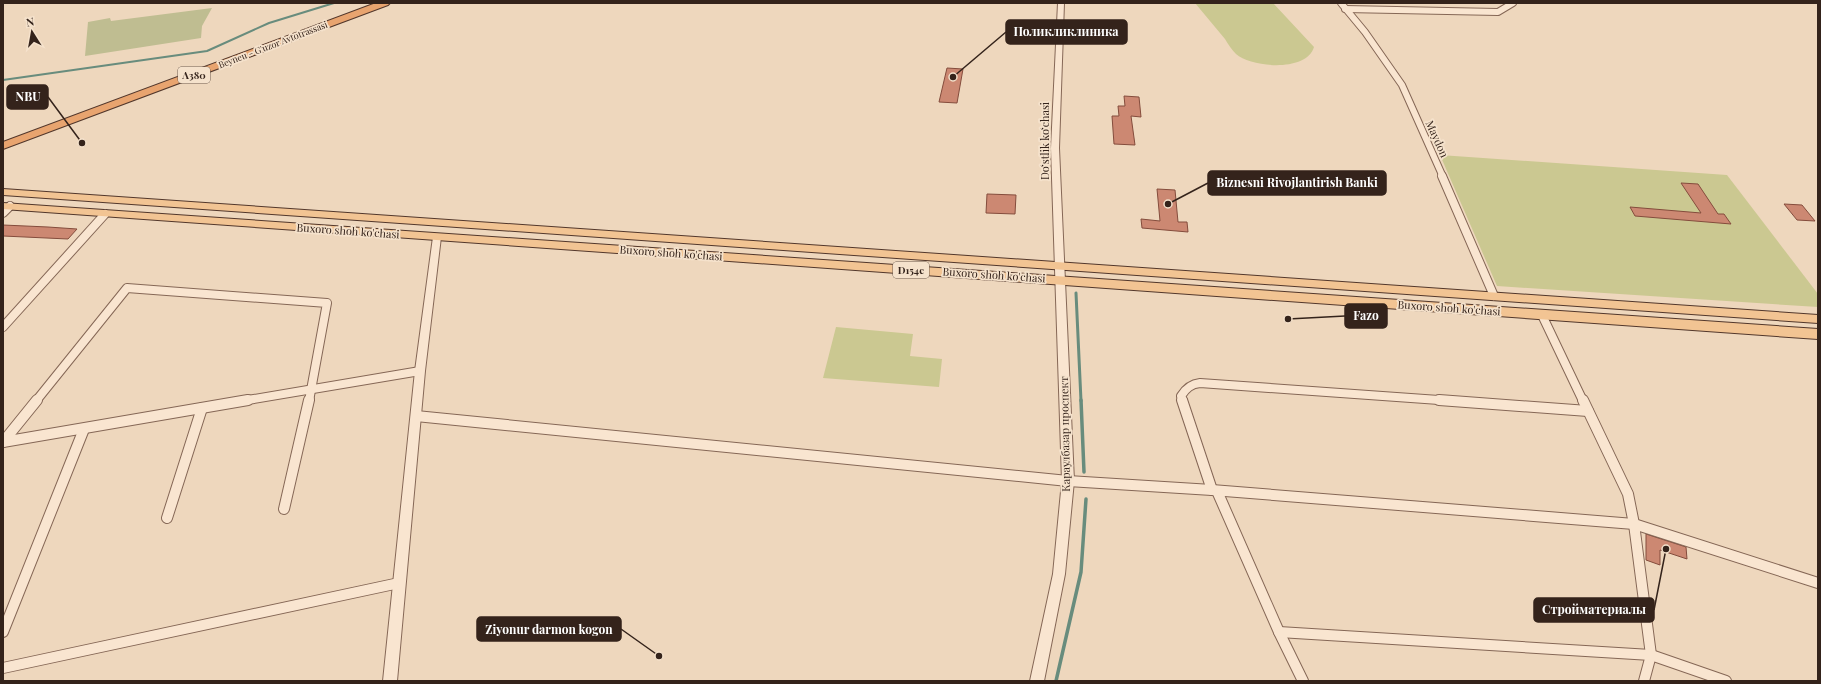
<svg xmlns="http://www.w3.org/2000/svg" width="1821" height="684" viewBox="0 0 1821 684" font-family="'Playfair Display',serif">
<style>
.green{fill:#cbc891}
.cemetery{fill:#bfbd91}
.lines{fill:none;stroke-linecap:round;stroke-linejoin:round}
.stream-far2{stroke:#688c7d;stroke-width:2}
.stream-far1{stroke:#688c7d;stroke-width:3}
.stream{stroke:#688c7d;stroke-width:3.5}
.building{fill:#cc8872;stroke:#844c3c}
.minor-far2-casing{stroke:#856756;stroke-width:8}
.minor-far1-casing{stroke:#856756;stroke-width:10}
.minor-casing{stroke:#856756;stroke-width:12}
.tertiary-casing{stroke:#856756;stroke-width:2}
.primary-casing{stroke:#52372b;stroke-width:2}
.trunk-casing{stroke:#52372b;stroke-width:2}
.minor-far2{stroke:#f9e5d0;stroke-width:6}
.minor-far1{stroke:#f9e5d0;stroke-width:8}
.minor{stroke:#f9e5d0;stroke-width:10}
.tertiary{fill:#f9e5d0;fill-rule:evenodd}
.primary{fill:#f2c493;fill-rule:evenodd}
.trunk{fill:#e8a46f;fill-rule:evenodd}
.labels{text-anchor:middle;stroke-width:3.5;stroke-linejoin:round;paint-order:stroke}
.far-street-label{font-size:9px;fill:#34231b;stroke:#f5e2cc}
.shield{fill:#f5e2cc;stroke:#6e5c50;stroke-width:1}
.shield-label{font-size:10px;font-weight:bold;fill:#34231b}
.street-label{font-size:11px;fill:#34231b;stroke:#f5e2cc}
.leader{fill:none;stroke:#34231b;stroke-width:1.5}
.callout-dot{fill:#34231b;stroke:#f5e2cc;stroke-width:1.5}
.callout{fill:#34231b;stroke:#34231b;stroke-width:1.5}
.callout-label{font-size:12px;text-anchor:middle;font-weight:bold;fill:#fff}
</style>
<rect width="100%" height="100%" fill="#eed7bd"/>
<g class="green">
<path d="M1195,3H1273L1314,47C1307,72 1252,68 1236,54C1232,50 1228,44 1225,39C1215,27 1205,15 1195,3Z"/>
<path d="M1440,155L1727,175L1818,294V307L1497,286Z"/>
<path d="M836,327L913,334L910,356L942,359L939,387L823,378Z"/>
</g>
<path class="cemetery" d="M212,8L202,26L201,38L85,56L88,22L110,18L111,21Z"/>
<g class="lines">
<path class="stream-far2" d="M3,80L207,51L269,23L334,3"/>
<path class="stream-far1" d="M1076,293L1081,401"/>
<g class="stream">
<path d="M1081,400L1084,472"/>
<path d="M1056,681L1081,572L1086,499"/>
</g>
</g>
<g class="building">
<path d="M947,68L963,69L957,103L939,102Z"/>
<path d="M1124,96L1139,97L1141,117L1131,116L1135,145L1114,144L1112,116H1119L1118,106H1125Z"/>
<path d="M1681,183L1698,184L1718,214H1724L1731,224L1635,216L1630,207L1701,213Z"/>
<path d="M1157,189L1175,190L1178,222H1187L1188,232L1142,228L1141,219L1160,221Z"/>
<path d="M987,194L1016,195L1015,214L986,213Z"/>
<path d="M1784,204L1802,205L1815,221L1797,220Z"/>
<path d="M3,225L48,227L77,229L68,239L3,236Z"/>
<path d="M1646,534L1686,547L1687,559L1660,550V565L1646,560Z"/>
</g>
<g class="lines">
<g class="minor-far2-casing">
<g id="minor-far2">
<path d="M1341,3L1365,32L1402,85L1443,177"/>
<path d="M1345,9L1498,12L1513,3"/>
</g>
</g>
<g class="minor-far1-casing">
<g id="minor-far1">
<path d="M1442,176L1494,296"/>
<path d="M3,213L10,206"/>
<path d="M1542,315L1583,401"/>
<path d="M3,327L105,214"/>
<path d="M36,401L127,288L327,303L309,401"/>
<path d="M242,401L420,371"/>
<path d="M1183,401L1181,396C1186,388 1191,384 1200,383L1453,401"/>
</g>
</g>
<g class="minor-casing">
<g id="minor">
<path d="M1182,400L1212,490"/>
<path d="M1439,400L1588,411"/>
<path d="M1583,400L1628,494L1634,524L1651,655L1644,681"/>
<path d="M416,416L1068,481L1212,490L1634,524L1818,583"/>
<path d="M3,442L37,400"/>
<path d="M3,442L248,400"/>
<path d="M1217,491L1279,632L1303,681"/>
<path d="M284,509L309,400"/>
<path d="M167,518L202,408"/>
<path d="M3,632L84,429"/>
<path d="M1279,632L1651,655L1726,681"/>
<path d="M3,668L399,583"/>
</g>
</g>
<g class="tertiary-casing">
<g id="tertiary">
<path d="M1058,3H1064L1059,148L1074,481L1065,574L1044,681H1030L1053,574L1062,481L1051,148Z"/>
<path d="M437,234L441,237L425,371L397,681H383L415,371L433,237Z"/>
</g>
</g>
<g class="primary-casing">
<g id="primary">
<path d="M3,189L1818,315V323L3,195Z"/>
<path d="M3,203L1818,329V339L3,209Z"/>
</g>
</g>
<g class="trunk-casing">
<path id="trunk" d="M376,3H390L388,5L3,149V142Z"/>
</g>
<use href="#minor-far2" class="minor-far2"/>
<use href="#minor-far1" class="minor-far1"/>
<use href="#minor" class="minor"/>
<use href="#tertiary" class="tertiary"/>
<use href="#primary" class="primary"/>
<use href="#trunk" class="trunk"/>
</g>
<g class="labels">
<g class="far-street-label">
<text transform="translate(273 45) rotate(-21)" y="3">Beyneu - G'uzor Avtotrassasi</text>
</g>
<g class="shield">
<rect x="178" y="67" width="32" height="16" rx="3"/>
<rect x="893" y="262" width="36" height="16" rx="3"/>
</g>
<g class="shield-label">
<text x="194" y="79">A380</text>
<text x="911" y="274">D154e</text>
</g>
<g class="street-label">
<text transform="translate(1437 139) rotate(66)" y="4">Maydon</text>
<text transform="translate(1045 141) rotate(-90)" y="4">Do‘stlik ko‘chasi</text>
<text transform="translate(348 231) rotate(4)" y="4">Buxoro shoh ko'chasi</text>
<text transform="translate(671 253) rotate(4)" y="4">Buxoro shoh ko'chasi</text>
<text transform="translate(994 275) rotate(4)" y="4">Buxoro shoh ko'chasi</text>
<text transform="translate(1449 308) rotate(4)" y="4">Buxoro shoh ko'chasi</text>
<text transform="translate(1065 434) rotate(-91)" y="4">Караулбазар проспект</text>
</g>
</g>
<path class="leader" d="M953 77L1006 32M82 143L48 97M1168 204L1208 183M1288 319L1345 316M1666 549L1654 610M659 656L621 629"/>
<g class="callout-dot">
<circle cx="953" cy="77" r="4"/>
<circle cx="82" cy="143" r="4"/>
<circle cx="1168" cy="204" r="4"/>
<circle cx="1288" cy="319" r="4"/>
<circle cx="1666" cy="549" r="4"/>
<circle cx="659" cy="656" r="4"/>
</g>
<g class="callout">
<rect x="1006" y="20" width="121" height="24" rx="4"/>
<rect x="7" y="85" width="41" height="24" rx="4"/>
<rect x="1208" y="171" width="178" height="24" rx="4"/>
<rect x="1345" y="304" width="42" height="24" rx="4"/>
<rect x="1534" y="598" width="120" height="24" rx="4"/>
<rect x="477" y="617" width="144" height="24" rx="4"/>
</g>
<g class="callout-label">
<text x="1066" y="36">Поликликлиника</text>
<text x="28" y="101">NBU</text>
<text x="1297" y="187">Biznesni Rivojlantirish Banki</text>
<text x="1366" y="320">Fazo</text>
<text x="1594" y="614">Стройматериалы</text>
<text x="549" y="634">Ziyonur darmon kogon</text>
</g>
<rect width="1821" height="684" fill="none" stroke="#34231b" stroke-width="8"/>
<g transform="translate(32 32) rotate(349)" stroke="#f5e2cc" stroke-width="3" paint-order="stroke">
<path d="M0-3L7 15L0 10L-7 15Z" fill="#34231b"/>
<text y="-6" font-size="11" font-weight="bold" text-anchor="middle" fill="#34231b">N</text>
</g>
</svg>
